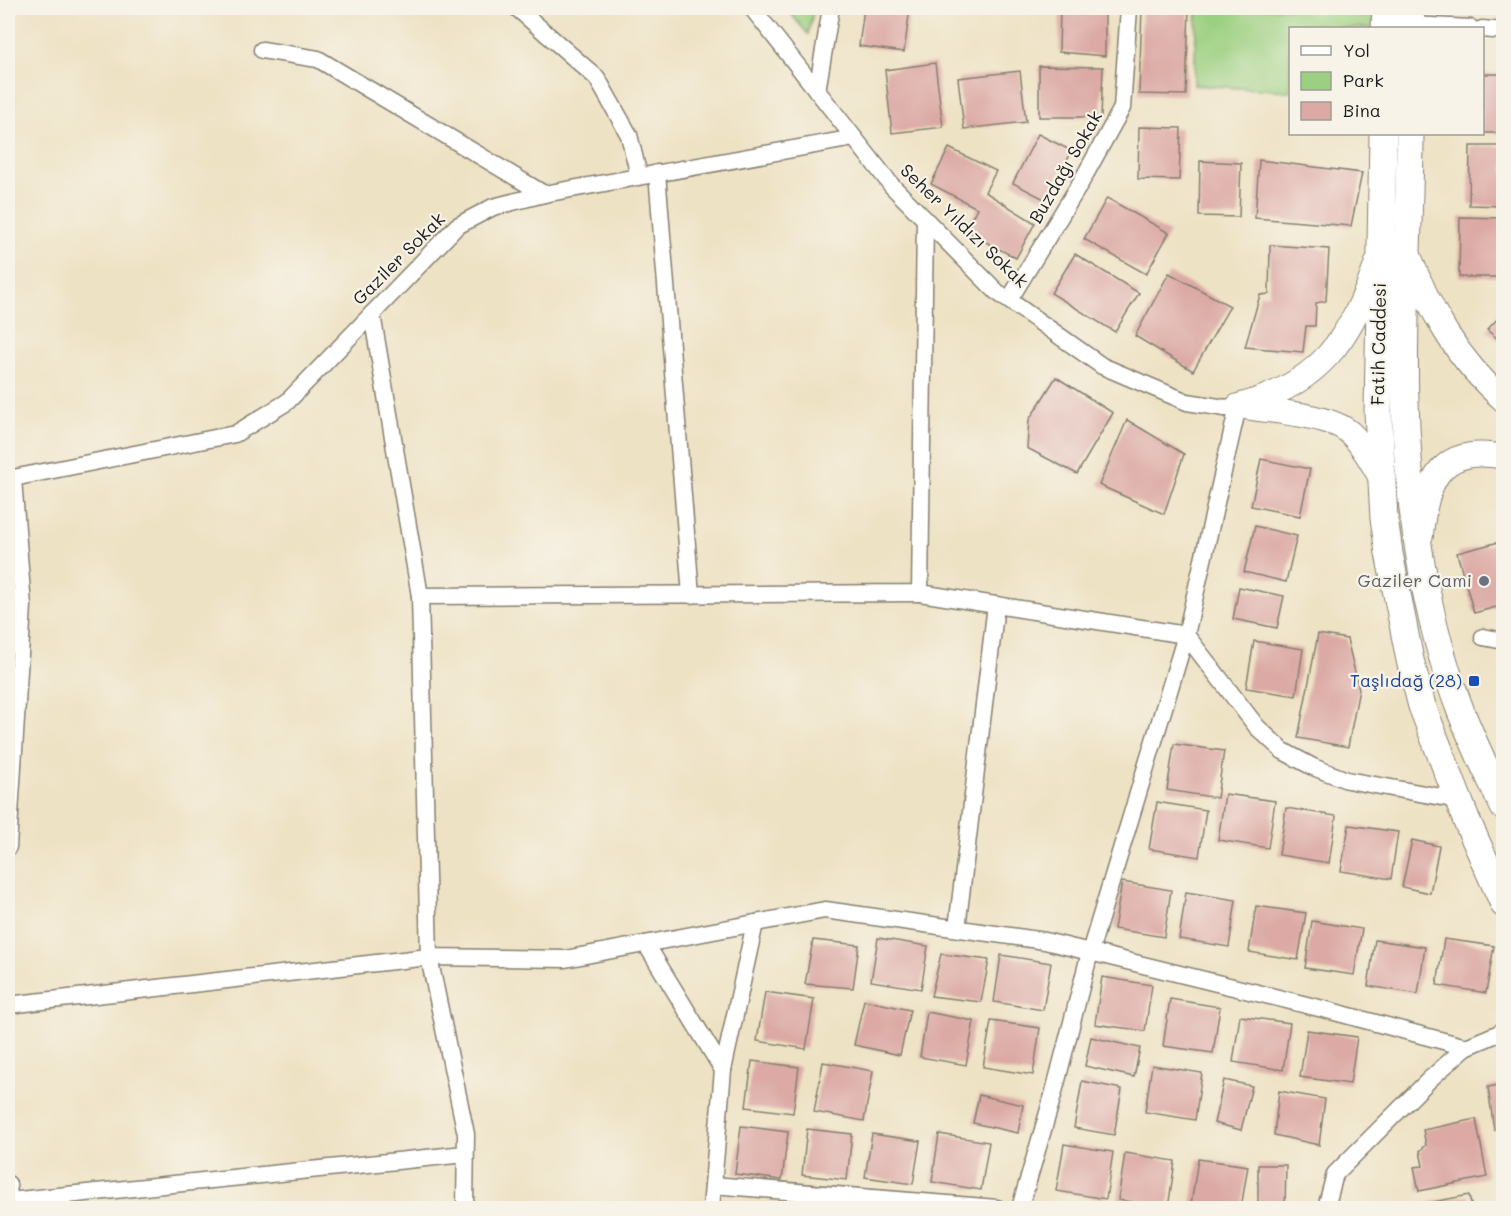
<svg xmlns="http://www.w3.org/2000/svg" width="1511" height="1216" viewBox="0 0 1511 1216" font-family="Mali,sans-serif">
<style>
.green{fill:#9cd081;stroke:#5c764e;stroke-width:1.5}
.building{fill:#dca9a4}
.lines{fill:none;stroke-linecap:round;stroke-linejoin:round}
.street-casing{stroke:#857f70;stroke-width:19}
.secondary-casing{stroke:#857f70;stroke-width:26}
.primary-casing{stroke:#857f70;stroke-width:29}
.street{stroke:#fff;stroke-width:16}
.secondary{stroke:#fff;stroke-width:24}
.primary{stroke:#fff;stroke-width:27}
.worship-dot{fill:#6b7280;stroke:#f7f3e8;stroke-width:2}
.transit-dot{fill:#1a4fb4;stroke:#f7f3e8;stroke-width:2}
.labels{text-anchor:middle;stroke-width:4.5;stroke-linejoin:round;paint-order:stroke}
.street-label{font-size:18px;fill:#1c1c1c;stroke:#f7f3e8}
.worship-label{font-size:18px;fill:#5b616d;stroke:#f7f3e8;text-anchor:end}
.transit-label{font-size:18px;fill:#164399;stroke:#f7f3e8;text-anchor:end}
</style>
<rect width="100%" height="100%" fill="#f7f3e8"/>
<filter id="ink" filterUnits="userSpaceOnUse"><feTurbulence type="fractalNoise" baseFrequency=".0167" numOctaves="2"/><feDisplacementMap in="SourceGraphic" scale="12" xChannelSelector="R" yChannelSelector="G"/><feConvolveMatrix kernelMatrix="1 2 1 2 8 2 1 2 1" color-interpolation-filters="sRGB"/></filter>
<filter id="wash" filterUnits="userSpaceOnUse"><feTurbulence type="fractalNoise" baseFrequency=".008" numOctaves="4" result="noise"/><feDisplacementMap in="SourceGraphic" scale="24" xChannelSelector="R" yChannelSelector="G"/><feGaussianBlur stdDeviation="1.35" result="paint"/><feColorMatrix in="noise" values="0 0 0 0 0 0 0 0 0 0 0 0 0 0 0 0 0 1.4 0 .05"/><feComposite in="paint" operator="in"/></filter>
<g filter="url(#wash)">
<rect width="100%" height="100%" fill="#eee2c4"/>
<g class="green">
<path d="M786,8H814L808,34Z"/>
<path d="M1197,8H1374V28H1290V91L1194,85Z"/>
</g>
<g id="blocks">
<g class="building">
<path d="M864,8H910L904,52L859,46Z"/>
<path d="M1060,8H1105V56L1059,52Z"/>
<path d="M1142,8H1189L1186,95L1139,94Z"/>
<path d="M1472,8H1504V14L1472,13Z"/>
<path d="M935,63L943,127L892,133L885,70Z"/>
<path d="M1039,66L1103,67L1101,117H1039Z"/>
<path d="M1020,71L1026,122L964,129L958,78Z"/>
<rect x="1482" y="74" width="22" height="59"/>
<path d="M1139,127L1181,128L1179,180L1138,179Z"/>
<path d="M1038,134L1072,151L1046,200L1013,183Z"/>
<path d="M1470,146H1504V206L1469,205Z"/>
<path d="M949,148L996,171L985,192L1035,223L1016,258L965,231L977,208L931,184Z"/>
<path d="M1259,160L1362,173L1351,226L1255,218Z"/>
<path d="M1200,161L1241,163L1239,217L1199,216Z"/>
<path d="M1107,198L1169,233L1146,274L1084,239Z"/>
<path d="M1460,217L1504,218V277H1459Z"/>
<path d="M1270,245L1329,249L1326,301L1316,303L1315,326H1306L1303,352L1245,347L1260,295L1269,294Z"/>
<path d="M1075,254L1139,293L1115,332L1051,293Z"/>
<path d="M1169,273L1230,306L1193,371L1135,336Z"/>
<path d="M1504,312V344L1487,330Z"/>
<path d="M1056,377L1113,413L1077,474L1027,448L1029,420Z"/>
<path d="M1127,420L1184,454L1164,514L1099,485Z"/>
<path d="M1261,459L1310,469L1300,516L1251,506Z"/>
<path d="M1255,526L1297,536L1286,582L1244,572Z"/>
<path d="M1499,542L1504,557V605L1474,613L1457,553Z"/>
<path d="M1239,587L1284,596L1277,628L1233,619Z"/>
<path d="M1318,634L1347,639L1359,689L1348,747L1298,738Z"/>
<path d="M1254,641L1303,649L1296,696L1246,688Z"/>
<path d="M1174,744L1224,751L1217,798L1167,790Z"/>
<path d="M1225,794L1275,801L1268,848L1218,840Z"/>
<path d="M1157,802L1206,810L1199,857L1149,849Z"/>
<path d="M1286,808L1336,816L1329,863L1279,855Z"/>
<path d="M1349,825L1398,832L1391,879L1341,871Z"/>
<path d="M1412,840L1439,846L1430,893L1402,887Z"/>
<path d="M1122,882L1171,890L1164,937L1114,929Z"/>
<path d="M1186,892L1236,900L1229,947L1179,939Z"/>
<path d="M1256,906L1306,913L1298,960L1249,952Z"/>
<path d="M1312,921L1362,929L1354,975L1305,968Z"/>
<path d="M878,938L928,946L921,989L871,981Z"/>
<path d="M1444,939L1494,946L1486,993L1437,985Z"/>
<path d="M813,940L859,945L853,988L805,984Z"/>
<path d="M1375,940L1425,947L1418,994L1368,986Z"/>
<path d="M941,954L989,960L981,1002L931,996Z"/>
<path d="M1001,955L1051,963L1043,1010L994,1002Z"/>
<path d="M1102,977L1152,985L1145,1031L1095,1024Z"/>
<path d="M765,992L814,999L806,1049L757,1041Z"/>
<path d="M1170,999L1220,1007L1213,1053L1163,1046Z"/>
<path d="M864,1000L910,1010L900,1055L854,1045Z"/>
<path d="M927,1012L974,1021L966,1065L920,1057Z"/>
<path d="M1240,1016L1290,1023L1283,1070L1233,1062Z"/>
<path d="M991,1021L1040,1028L1033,1075L983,1067Z"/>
<path d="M1307,1030L1357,1037L1350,1084L1300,1077Z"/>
<path d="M1091,1037L1140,1048L1134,1077L1085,1066Z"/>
<path d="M752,1061L799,1067L793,1113L746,1107Z"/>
<path d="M823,1062L873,1071L864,1121L814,1112Z"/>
<path d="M1152,1065L1202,1073L1195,1120L1145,1112Z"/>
<path d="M1224,1080L1252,1086L1241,1130L1214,1123Z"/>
<path d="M1082,1081L1122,1089L1114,1135L1074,1128Z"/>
<path d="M1504,1084V1129L1494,1130L1488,1087Z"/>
<path d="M1279,1091L1325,1099L1319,1145L1274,1135Z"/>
<path d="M979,1095L1023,1105L1018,1133L973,1123Z"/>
<path d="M1476,1119L1487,1177L1419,1191L1414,1167L1423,1166L1420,1151L1426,1145L1423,1130Z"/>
<path d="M741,1126L788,1132L782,1180L735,1174Z"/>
<path d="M807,1129L852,1134L847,1180L802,1175Z"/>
<path d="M872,1134L920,1141L913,1184L865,1177Z"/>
<path d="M939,1134L989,1142L981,1190L932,1182Z"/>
<path d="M1064,1144L1113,1152L1106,1199L1056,1191Z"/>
<path d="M1125,1153L1175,1161L1168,1208L1118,1200Z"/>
<path d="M1198,1159L1248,1166L1241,1208H1210L1191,1205Z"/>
<path d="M1258,1165H1286L1285,1207L1258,1206Z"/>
<path d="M1469,1195L1472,1208H1428L1427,1203Z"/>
</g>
</g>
</g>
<g filter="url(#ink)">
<use href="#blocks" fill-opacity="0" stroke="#857f70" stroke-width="1.5"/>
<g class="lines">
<g class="street-casing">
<g id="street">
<path d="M517,8L597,78L629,135L639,176"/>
<path d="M752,8L892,186L997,292L1102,366L1187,402L1225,408L1238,406L1186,635L1257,727L1283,751L1313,767L1347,780L1458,800"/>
<path d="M1410,25L1471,28"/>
<path d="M1482,29L1504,31"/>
<path d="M262,50L318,59L544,194"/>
<path d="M817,91L831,8"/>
<path d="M657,173L691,595"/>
<path d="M1009,300L1080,184L1122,108L1129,8"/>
<path d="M372,314L420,596L920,593L925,220"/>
<path d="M8,479L235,434L287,402L457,226L493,207L544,194L854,138"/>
<path d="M920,593L1186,635L1090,952L1054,1092L1020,1208"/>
<path d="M420,596L429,957L565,959L825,910L1045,941L1327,1010L1466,1047"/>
<path d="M1483,637L1504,641"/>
<path d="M8,847L23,606L13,479"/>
<path d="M957,928L996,605"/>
<path d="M646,944L723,1070"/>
<path d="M8,1005L429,957L466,1134L465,1208"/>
<path d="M8,1184L10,1208"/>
<path d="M713,1185L997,1208"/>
<path d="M9,1201L465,1154"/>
<path d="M711,1208L723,1070L755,923"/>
<path d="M1326,1208L1335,1174L1430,1079L1466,1047L1504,1031"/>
</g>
</g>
<g class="secondary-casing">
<g id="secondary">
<path d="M1408,253C1429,309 1457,360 1504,400"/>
<path d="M1238,406C1319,385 1351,339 1377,263"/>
<path d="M1244,407C1270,411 1330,415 1349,432C1363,444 1372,463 1381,478"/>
<path d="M1421,535C1426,481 1440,444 1504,457"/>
</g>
</g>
<g class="primary-casing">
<g id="primary">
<path d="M1385,28L1386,8"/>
<path d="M1410,28L1411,8"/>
<path d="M1383,134L1378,412L1384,518L1389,553L1410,660L1422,706L1466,819L1504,904"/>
<path d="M1410,134C1410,223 1402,312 1405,401C1408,504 1424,616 1461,712C1474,744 1489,776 1504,807"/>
</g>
</g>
<use href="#street" class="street"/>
<use href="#secondary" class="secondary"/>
<use href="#primary" class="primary"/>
</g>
</g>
<circle class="worship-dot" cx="1484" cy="581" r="6"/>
<rect class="transit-dot" x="1468" y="675" width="12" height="12" rx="3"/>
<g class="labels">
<g class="street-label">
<text transform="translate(1066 167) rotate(-60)" y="6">Buzdağı Sokak</text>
<text transform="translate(964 226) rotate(44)" y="6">Seher Yıldızı Sokak</text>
<text transform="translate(399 259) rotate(-45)" y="6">Gaziler Sokak</text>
<text transform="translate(1379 344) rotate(-89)" y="6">Fatih Caddesi</text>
</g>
<g class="worship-label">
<text x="1472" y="587">Gaziler Cami</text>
</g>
<g class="transit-label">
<text x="1462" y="687">Taşlıdağ (28)</text>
</g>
</g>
<rect width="1511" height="1216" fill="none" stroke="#f7f3e8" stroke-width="30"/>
<rect x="1289" y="27" width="195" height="108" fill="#f7f3e8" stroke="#9f9d96" stroke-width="1.5"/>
<rect x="1301" y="46" width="30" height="9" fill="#ffffff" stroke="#9f9d96" stroke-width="1.5"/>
<text x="1343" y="57" font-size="18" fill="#1c1c1c">Yol</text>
<rect x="1301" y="72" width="30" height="18" fill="#9cd081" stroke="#9f9d96" stroke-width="1.5"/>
<text x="1343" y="87" font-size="18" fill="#1c1c1c">Park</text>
<rect x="1301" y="102" width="30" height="18" fill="#dca9a4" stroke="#9f9d96" stroke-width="1.5"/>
<text x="1343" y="117" font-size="18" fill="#1c1c1c">Bina</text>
</svg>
